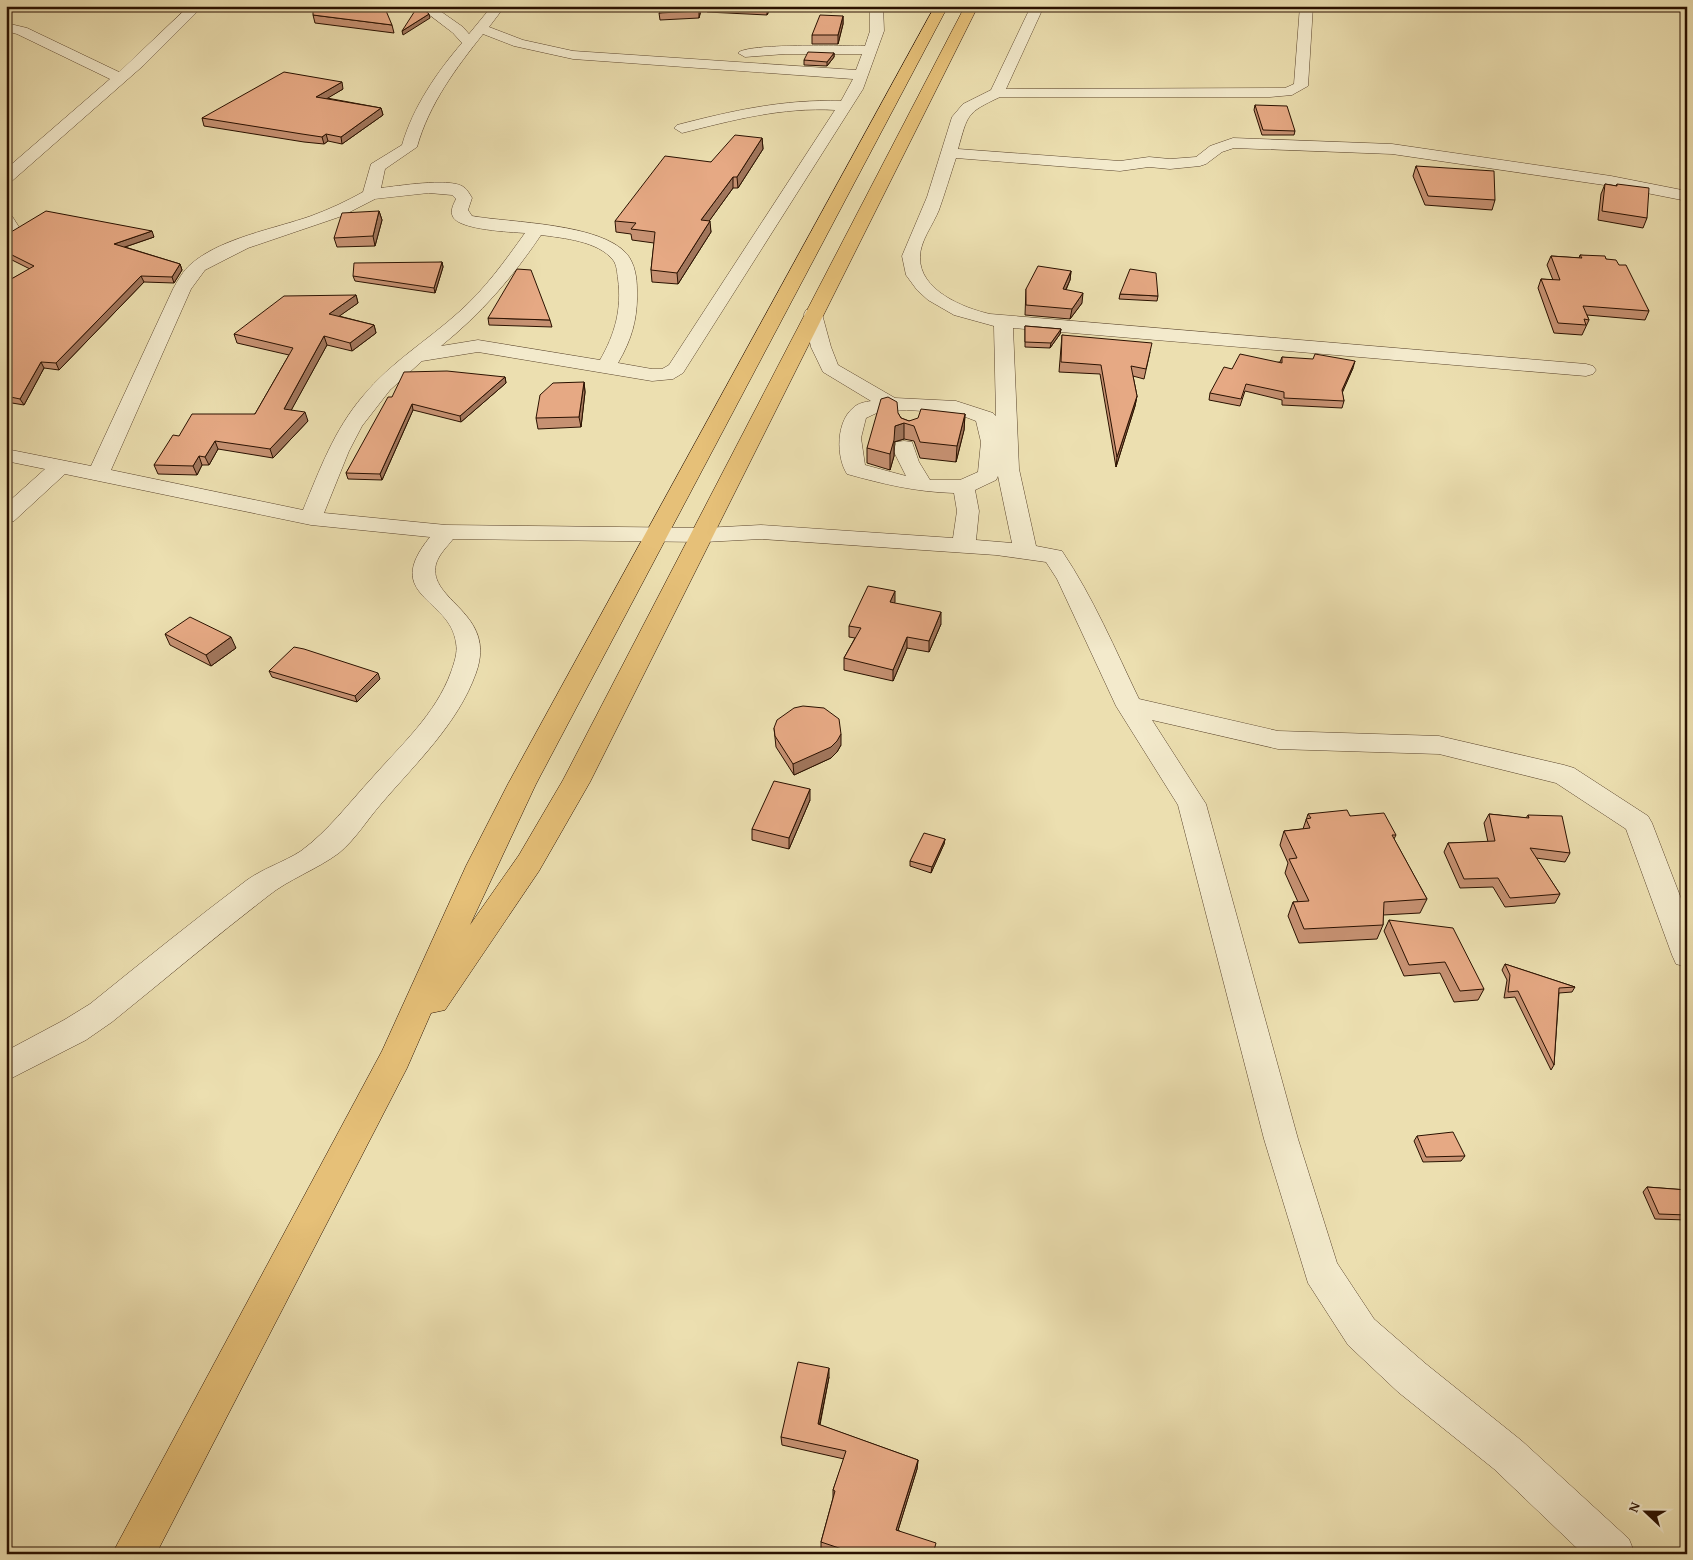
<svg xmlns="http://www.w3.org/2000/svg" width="1693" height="1560" viewBox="0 0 1693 1560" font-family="'Gentium Book Plus',serif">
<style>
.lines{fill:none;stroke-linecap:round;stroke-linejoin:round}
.minor-casing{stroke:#5a442c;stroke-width:1}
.major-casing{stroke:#2a1100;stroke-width:1}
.minor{fill:#f3eacc;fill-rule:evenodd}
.major{fill:#e6c078;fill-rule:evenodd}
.wall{fill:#c69172;stroke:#2a1100}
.shaded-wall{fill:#a1765c;stroke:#2a1100}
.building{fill:#e6a984;stroke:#2a1100}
</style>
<rect width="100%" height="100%" fill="#ecdfb0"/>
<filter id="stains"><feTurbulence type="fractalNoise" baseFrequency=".004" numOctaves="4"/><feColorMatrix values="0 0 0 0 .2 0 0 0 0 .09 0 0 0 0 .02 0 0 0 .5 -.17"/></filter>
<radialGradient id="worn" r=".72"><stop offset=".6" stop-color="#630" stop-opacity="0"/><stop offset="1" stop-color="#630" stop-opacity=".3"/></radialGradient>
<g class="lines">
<g class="minor-casing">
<g id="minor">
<path d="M189,6H203L144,65L12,181L6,183V169L110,79L17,34L6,31V23L27,28L119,72Z"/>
<path d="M418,6H433L463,27L469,34L492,6H505L489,27L523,40L573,51L856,70L862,54H785L745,57L738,53C746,43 846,46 865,46L870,31V6H883L884,31L863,89L683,373L673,379L652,381L478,352L422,361L390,390L362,426L349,451L324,513L446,525L704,528L761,525L953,538L957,511L954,493C916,492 883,484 847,474C836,457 836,422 853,408C858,403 865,402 871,401L823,372L811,347L804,314L806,310H820L822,314L831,347L838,365L895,398L956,401L993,413L996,416L994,326L954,315L928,300L917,290L906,275L902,256L927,197L952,117L963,104L991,90L1031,6H1044L1006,89L1285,88L1294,84L1300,6H1313L1308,86L1292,95L1270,97H1000C966,113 968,114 958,149L1120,161L1149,157L1170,159L1196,157L1210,146L1233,138L1392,144L1611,176L1687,191V201L1611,186L1392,154L1234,148L1222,152L1206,164L1200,166L1170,169L1149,167L1120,171L956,158C950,176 945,193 939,210C933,225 920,241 920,257C919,290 963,308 990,314L1586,364L1593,366L1596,370L1593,374L1586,376L1013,328L1019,469L1036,546L1062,551C1093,597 1115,649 1139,699L1278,731L1439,736L1564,765L1574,768L1648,816L1652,823L1687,914V967L1676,964L1672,955L1626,829L1556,783L1439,754L1278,749L1152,720L1206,804L1298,1139L1337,1263L1374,1319L1426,1364L1522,1441L1629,1539L1635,1554H1583L1494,1469L1398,1392L1348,1345L1308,1283L1264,1139L1178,805L1116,706L1057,579L1046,562L996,555L761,539L704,542L453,539C447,547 439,554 436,564C427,601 498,612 476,673C458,724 415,764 381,804C367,820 355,840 339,853C316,870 289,879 268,896C215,937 164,980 112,1022L86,1040L6,1081V1051L64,1020L90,1004C142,962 194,920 247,880C264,868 284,862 301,851C328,831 349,803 372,778C400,746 436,714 451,672C454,663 458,653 456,643C450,597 381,597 430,537L311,525L65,474L14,521L6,523V504L45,469L6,461V449L91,466L173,289C178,280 183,271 191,264C221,238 274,229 311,216C330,209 347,201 363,192L371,164L402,145C413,107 437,72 462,43L453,33ZM483,34L514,46L573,59L853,79L841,101C784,99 731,111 677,125L674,128L682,133C733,120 782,107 835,110L669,365L662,369H652L618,363C632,339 638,318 637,290C637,278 635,264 627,254C600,223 512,223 472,216L468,210L472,198C470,194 466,188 462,186C447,178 398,186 381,188L385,169L417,147C429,104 456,68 483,34ZM429,193L452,195L456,199C453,205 450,211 453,217C460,230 511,232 525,233C505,261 485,289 459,312C427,341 391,362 363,396C334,430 320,469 303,510L111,470L191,289L205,270L248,248L342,216L375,199ZM541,235C563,238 598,241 613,260C617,265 617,273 618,279C622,309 615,334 600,360L478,340L441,346C481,314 512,278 541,235ZM907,410L955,413L976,421L981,442L978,472L960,480H930L919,462L912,442L904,441L896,442L894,452L906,476L865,465L861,438L866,418L879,412ZM998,476L1012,543L976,540L979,511L975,490L996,480Z"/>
<path d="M6,215L12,216L19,227L12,234L6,235Z"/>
</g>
</g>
<g class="major-casing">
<path id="major" d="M935,6H948L536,784L470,925L519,855L563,780L965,6H978L590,782L539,871L445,1010L431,1013L407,1068L156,1554H112L382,1051L466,866L508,784Z"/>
</g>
<use href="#minor" class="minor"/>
<use href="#major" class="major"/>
</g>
<g class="wall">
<path d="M436,6H448L442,10Z"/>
<path d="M702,6L699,18L660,20L659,13Z"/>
<path d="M707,6H834L832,12L771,8L767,15L707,12Z"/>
<path d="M313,15L392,25L394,33L315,23Z"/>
<path d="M843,16V24L838,44H812V35Z"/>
<path d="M834,53V57L827,66L804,65V60Z"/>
<path d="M343,89L327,98L381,108L383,115L342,144L328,141L324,144L304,142L204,126L202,118Z"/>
<path d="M1255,105L1295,131L1294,135H1262L1254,110Z"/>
<path d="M762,138L763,149L738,188H733L709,221L711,232L678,284L652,282L651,270L654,243L632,240L631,234L616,232L615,221L711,162Z"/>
<path d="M1416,166L1495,200L1492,210L1425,205L1413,176Z"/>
<path d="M1605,184L1616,186L1617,184L1647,218L1643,228L1598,220L1601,194Z"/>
<path d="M379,211L382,220L375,246L337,247L334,238Z"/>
<path d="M6,235L154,237L125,247L180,264L182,270L174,283L144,282L59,370L44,368L24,405L6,402V282L30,269L6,257Z"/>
<path d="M1580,255L1606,259L1619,265L1649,311L1645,320L1587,315L1589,320L1582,335L1554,333L1538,288L1541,279L1553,280L1547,265L1551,256L1579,258Z"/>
<path d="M442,262L443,267L435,293L355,281L353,276Z"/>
<path d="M1071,271L1070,280L1066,290L1082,303L1070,319L1025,315L1026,289Z"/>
<path d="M1120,294L1158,296L1157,301L1119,299Z"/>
<path d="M356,295L358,303L339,316L374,325L376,333L352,351L327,345L291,410L308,421L273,458L218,449L209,465H202L197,475L158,474L154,465L179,436L255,414L289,355L237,343L234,334Z"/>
<path d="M488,318L550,320L552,327L489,325Z"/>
<path d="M1025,326L1061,329L1060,334L1050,348L1025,347Z"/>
<path d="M1062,335L1150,352L1144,379L1133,376L1137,396L1135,406L1116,467L1100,374L1059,372Z"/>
<path d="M1282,357L1353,368L1342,392L1344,401L1342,408L1282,405V400L1245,391L1240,406L1209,400L1210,393L1232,369L1280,362Z"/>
<path d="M505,377L506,383L461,422L413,410L382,480L348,479L346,473L392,397Z"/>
<path d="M584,382L585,392L581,427L538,429L536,418Z"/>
<path d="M898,413L901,418L909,421L965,414L964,430L956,462L920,458L914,441L904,439L894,442V456L890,470L867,463V448Z"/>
<path d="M895,602L894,603L941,624L929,652L907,648L893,681L844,670V658L855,638L849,637V626Z"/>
<path d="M165,634L236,648L211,666L170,645Z"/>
<path d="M269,671L380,679L357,702L272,677Z"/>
<path d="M774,728L841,745L837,752L831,758L794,775L776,747Z"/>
<path d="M810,800L789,849L752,840V829Z"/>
<path d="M1308,814L1350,816L1396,835L1394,839L1427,899L1420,913L1383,915V925L1377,939L1299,943L1288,916L1293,902H1298L1285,873L1288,863L1280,845L1284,831L1303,829Z"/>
<path d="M1489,814L1526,818L1528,815L1570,853L1565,862L1536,858L1560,894L1555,903L1505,907L1493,887L1460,888L1444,852L1448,843L1488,842L1484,823Z"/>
<path d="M945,839L944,844L931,873L910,866V861Z"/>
<path d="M1389,920L1484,989L1478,1000L1454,1002L1440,973L1404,976L1384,931Z"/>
<path d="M1505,964L1575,987L1572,992L1559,993L1554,1065L1551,1070L1515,997L1504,998L1507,980L1502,970Z"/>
<path d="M1417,1136L1465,1156L1461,1161L1423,1162L1414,1141Z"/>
<path d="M1647,1187L1687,1190V1220L1655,1219L1643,1192Z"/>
<path d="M829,1377L820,1425L918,1460L917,1469L898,1530L934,1554H835L821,1549V1542L833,1498V1490L844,1459L782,1445L781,1437Z"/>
</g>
<g class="shaded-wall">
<path d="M441,6H448L442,10Z"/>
<path d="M700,6H702L699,18V11Z"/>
<path d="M767,6H771L767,15Z"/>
<path d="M429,14L430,18L403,35L402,31Z"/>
<path d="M843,16V24L838,44V35Z"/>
<path d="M834,53V57L827,66V62Z"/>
<path d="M342,82L343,89L318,104L316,97Z"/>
<path d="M381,108L383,115L342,144L341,137Z"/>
<path d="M326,134L328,141L324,144L322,137Z"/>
<path d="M762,138L763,149L738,188L737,177Z"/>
<path d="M733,177V188L702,231L701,220Z"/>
<path d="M379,211L382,220L375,246L373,236Z"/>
<path d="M710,221L711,232L678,284L677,273Z"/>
<path d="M152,231L154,237L116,250L114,244Z"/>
<path d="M442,262L443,267L435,293L434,288Z"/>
<path d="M180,264L182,270L174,283L172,277Z"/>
<path d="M1071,271L1070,280L1062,298L1063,289Z"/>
<path d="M141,276L144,282L59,370L56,363Z"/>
<path d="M1083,293L1082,303L1070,319L1072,309Z"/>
<path d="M356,295L358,303L331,322L329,314Z"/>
<path d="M374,325L376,333L352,351L350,343Z"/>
<path d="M1061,329L1060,334L1050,348L1051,343Z"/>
<path d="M324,336L327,345L287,418L284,409Z"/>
<path d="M1355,361L1353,368L1340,398L1342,390Z"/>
<path d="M41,362L44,368L24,405L20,399Z"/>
<path d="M505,377L506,383L461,422L460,416Z"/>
<path d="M584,382L585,392L581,427L579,417Z"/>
<path d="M1137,396L1135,406L1116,467L1117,457Z"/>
<path d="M412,404L413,410L382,480L380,474Z"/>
<path d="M305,412L308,421L273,458L270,449Z"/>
<path d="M965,414L964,430L956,462L957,446Z"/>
<path d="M904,423V439L894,442V456L890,470V454L895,426Z"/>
<path d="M215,441L218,449L209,465L205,457Z"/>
<path d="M199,456L202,465L197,475L193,466Z"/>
<path d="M895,591V602L889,613L890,602Z"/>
<path d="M941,612V624L929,652V641Z"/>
<path d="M231,637L236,648L211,666L206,655Z"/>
<path d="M907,637V648L893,681V670Z"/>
<path d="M378,673L380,679L357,702L355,696Z"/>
<path d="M841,734V745L837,752L831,758L794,775L793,764Z"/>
<path d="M810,789V800L789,849V838Z"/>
<path d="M945,839L944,844L931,873L932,867Z"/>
<path d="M829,1368V1377L818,1432V1424Z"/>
<path d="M918,1460L917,1469L896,1537V1530Z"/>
</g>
<g class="building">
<path d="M321,6H384L392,25L313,15V7Z"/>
<path d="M418,6H420L429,14L402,31Z"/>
<path d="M665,6H700L699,11L659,13Z"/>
<path d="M820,15L843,16L838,35H812Z"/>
<path d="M808,52L834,53L827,62L804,60Z"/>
<path d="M284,72L342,82L316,97L381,108L341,137L326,134L322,137L302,134L202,118Z"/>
<path d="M1255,105L1287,106L1295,131L1263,130Z"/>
<path d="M735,135L762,138L737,177H733L701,220L710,221L677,273L651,270L655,232L631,229L636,223L615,221L665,156L711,162Z"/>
<path d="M1416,166L1494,171L1495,200L1428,196Z"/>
<path d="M1605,184L1617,186V184L1649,188L1647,218L1602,211Z"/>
<path d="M46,211L152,231L114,244L180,264L172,277L141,276L56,363L41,362L20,399L6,396V282L34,266L6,252V235Z"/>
<path d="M379,211L373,236L334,238L342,213Z"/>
<path d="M1580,255L1605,256L1606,259L1616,260L1619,265H1626L1649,311L1583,306L1589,320L1584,319L1586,325L1558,323L1541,279L1560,280L1551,256L1582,258Z"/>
<path d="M442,262L434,288L353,276L354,263Z"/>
<path d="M1038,266L1071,271L1063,289L1083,293L1072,309L1026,305V289Z"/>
<path d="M517,269L531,270L550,320L488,318Z"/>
<path d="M1130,269L1156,273L1158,296L1120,294Z"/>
<path d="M356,295L329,314L374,325L350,343L324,336L284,409L305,412L270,449L215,441L205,457L199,456L193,466L154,465L173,435L179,436L192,414H255L293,348L234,334L284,296Z"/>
<path d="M1025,326L1061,329L1051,343L1025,342Z"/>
<path d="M1062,335L1152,343L1146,369L1131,366L1137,396L1117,457L1101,365L1061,362Z"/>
<path d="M1240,354L1282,363V357L1313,359L1315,354L1355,361L1342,390L1344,401L1284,398V392L1246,384L1241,399L1210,393L1224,367L1232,369Z"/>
<path d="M447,371L505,377L460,416L412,404L380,474L346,473L388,397H392L404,372Z"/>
<path d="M584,382L579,417L536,418L540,395L553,383Z"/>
<path d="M888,397L897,402L898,413L901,418L909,421L918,418L921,409L965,414L957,446L920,442L914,426L904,423L895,426L894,440L890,454L867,448L881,399Z"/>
<path d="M868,586L895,591L890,602L941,612L929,641L907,637L893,670L844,658L861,628L849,626Z"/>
<path d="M190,617L231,637L206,655L165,634Z"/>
<path d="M294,647L304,649L378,673L355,696L269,671Z"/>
<path d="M803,706L824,708L839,719L841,734L837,741L831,747L793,764L775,736L774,728L777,720L794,708Z"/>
<path d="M774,781L810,789L789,838L752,829Z"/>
<path d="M1347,810L1350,816L1384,813L1396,835H1392L1427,899L1384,902L1383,925L1304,929L1293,902L1309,901L1289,859L1297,858L1284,831L1310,828L1306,819L1311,818L1308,814Z"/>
<path d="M1489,814L1529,818L1528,815L1562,816L1570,853L1530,848L1560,894L1510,898L1498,878L1464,879L1448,843L1495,841Z"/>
<path d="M924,833L945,839L932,867L910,861Z"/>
<path d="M1389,920L1453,928L1484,989L1460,991L1445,962L1409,965Z"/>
<path d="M1505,964L1575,987L1559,988L1554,1065L1518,991L1508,992L1510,975Z"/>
<path d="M1453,1132L1465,1156L1426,1157L1417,1136Z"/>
<path d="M1647,1187L1687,1190V1215L1659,1214Z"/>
<path d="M798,1362L829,1368L818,1424L918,1460L896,1530L936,1543L933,1554H857L821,1542L835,1491L833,1490L846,1451L781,1437Z"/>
</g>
<rect width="1693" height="1560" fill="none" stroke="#ecdfb0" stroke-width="25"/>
<rect x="8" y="8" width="1678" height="1545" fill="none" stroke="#2a1100" stroke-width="2.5"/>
<rect x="12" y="12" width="1668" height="1535" fill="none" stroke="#2a1100"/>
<g transform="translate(1646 1512) rotate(292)" stroke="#f3eacc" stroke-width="4" paint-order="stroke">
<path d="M0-4L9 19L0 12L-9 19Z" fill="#2a1100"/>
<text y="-8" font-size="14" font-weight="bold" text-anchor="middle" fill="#2a1100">N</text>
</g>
<rect width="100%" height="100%" filter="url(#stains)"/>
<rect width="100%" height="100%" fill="url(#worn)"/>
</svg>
